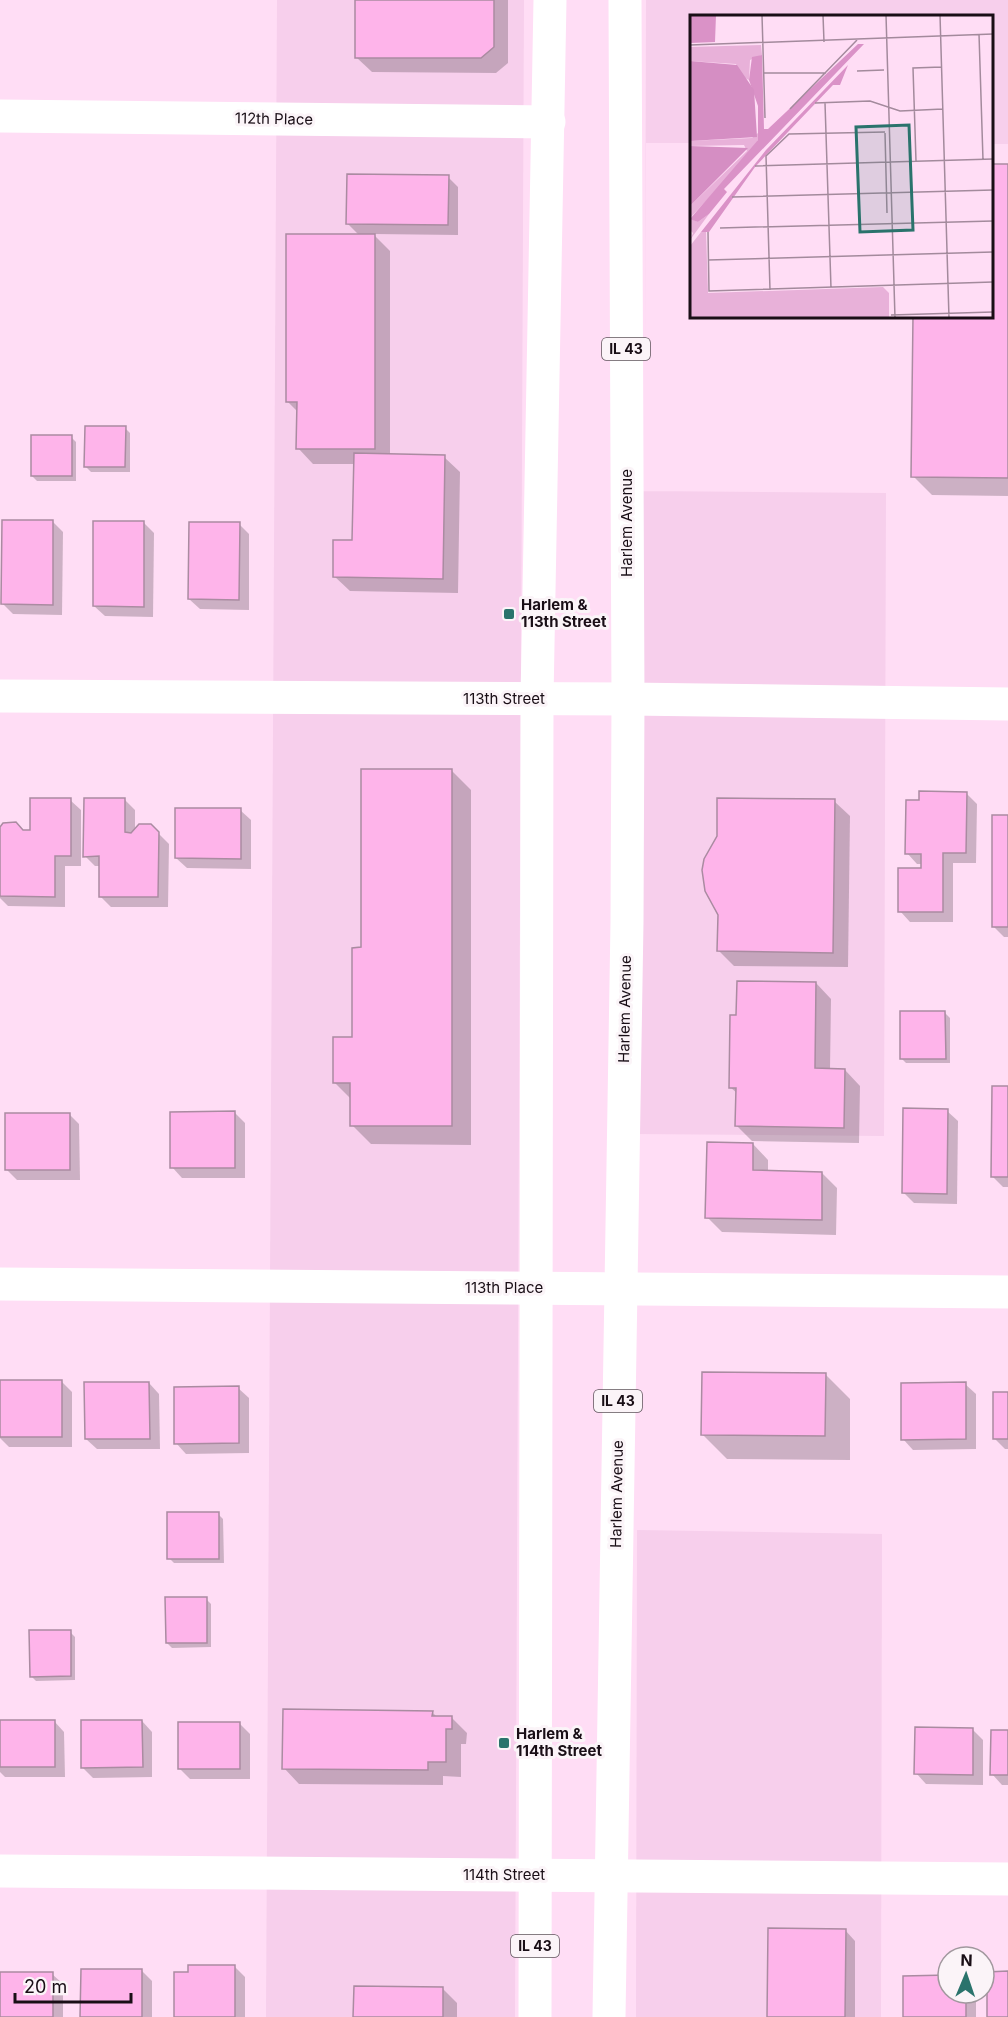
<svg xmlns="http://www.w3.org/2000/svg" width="1008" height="2017" viewBox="0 0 1008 2017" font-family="Inter,sans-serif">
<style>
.built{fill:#f7cfec}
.shadow{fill:#0003}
.building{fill:#feb4ea;stroke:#aa8ba1;stroke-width:1.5}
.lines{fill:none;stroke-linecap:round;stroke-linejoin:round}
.street{stroke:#fff;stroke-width:33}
.primary{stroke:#fff;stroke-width:33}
.poi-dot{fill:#2a736c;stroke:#fbf4f8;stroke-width:2}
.labels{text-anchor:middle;stroke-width:6;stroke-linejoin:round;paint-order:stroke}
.shield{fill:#fbf4f8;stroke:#5d535a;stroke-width:1.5}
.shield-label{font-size:14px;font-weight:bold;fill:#190e16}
.street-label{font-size:15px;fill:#190e16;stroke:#fbf4f8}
.poi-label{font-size:15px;font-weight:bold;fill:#190e16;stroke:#fbf4f8;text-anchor:start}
.inset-road{fill:none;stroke:#a38a9c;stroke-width:1.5}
.view{fill:#2a736c;fill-opacity:0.15;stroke:#2a736c;stroke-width:3}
.inset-edge{fill:none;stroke:#190e16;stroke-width:3}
</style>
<rect width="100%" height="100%" fill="#ffddf5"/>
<g class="built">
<path d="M277,0H524L515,2017H266Z"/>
<path d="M646,0H1008V144H992V16H692L691,143H646L645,366Z"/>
<path d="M645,367L643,491L886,493L884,1136L633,1134Z"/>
<path d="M637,1530L882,1534L881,2017H636Z"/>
</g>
<g class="shadow">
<path d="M357,0H508V63L496,73L372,72L356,57Z"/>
<path d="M992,165H1008V496L932,495L913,476L992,316Z"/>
<path d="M448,177L458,187V235L373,234L390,251V456L444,457L460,472L458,593L350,591L334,576L354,542L355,464H313L298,448V412L288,402L359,235L348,224Z"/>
<path d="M125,428L130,433V472H91L86,467Z"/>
<path d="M71,437L76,442V481H37L32,476Z"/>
<path d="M53,522L63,532L62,615L13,614L3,604Z"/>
<path d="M144,523L154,533L153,617L105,616L94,606Z"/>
<path d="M239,524L249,534V610L200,609L189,599Z"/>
<path d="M452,771L471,790V1145L371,1144L352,1125V1100L335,1083L354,1038L362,949Z"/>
<path d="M966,793L977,804L976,863H953V922H910L900,911L923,869V864H917L907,853L920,801Z"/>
<path d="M70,800L81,810V866H65V907L8,906L0,898V829L31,831Z"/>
<path d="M125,800L135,810V831L150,825L169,844L168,907H111L100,896L101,866H95L85,856Z"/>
<path d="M834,801L850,816L848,967L734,966L719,951Z"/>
<path d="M240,810L251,820V869L187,868L176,858Z"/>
<path d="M1008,817V937H1004L993,926Z"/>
<path d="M816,983L831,999L830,1070H845L860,1086L859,1143L752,1141L737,1126L738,1094L730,1087L738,1017Z"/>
<path d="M945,1013L950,1018V1063H906L901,1058Z"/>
<path d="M1008,1087V1187H1003L992,1176Z"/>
<path d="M947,1111L958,1121L957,1204L914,1203L903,1192Z"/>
<path d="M234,1112L245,1123V1178H182L172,1167Z"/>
<path d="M69,1114L79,1124L80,1180H17L6,1169Z"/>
<path d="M753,1144L768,1160V1172L822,1173L837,1188L836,1235L722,1232L707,1217Z"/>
<path d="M825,1374L850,1399V1460L727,1459L702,1434Z"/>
<path d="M0,1381H61L72,1392V1447H9L0,1438Z"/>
<path d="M149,1383L159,1394L160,1449H97L86,1439Z"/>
<path d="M965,1384L976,1394V1449L913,1450L903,1439Z"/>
<path d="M238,1388L249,1398V1453L186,1454L176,1443Z"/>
<path d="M1008,1394V1449H1005L994,1438Z"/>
<path d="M218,1514L223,1519L224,1563H174L169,1558Z"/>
<path d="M206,1599L211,1604V1647L172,1648L167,1643Z"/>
<path d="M70,1632L75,1637V1680L36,1681L31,1676Z"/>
<path d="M432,1712L438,1718H452L467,1733L466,1744H461V1777L443,1776V1785L299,1784L284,1768Z"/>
<path d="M0,1721H54L64,1732L65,1777H5L0,1772Z"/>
<path d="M142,1721L152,1732V1777L93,1778L82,1767Z"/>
<path d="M239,1723L250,1734V1779H190L180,1769Z"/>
<path d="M973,1730L983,1740V1785L926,1784L916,1773Z"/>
<path d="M1008,1732V1785H1002L992,1774Z"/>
<path d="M845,1930L855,1941V2017H769Z"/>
<path d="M235,1967L245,1977V2017H175Z"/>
<path d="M142,1971L152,1981V2017H82Z"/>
<path d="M0,1973L52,1974L63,1984V2017H0Z"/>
<path d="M948,1977V1993H976V2017H904Z"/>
<path d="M442,1988L457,2003V2017H355Z"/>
</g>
<g class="building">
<path d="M355,0H494V47L481,58H355Z"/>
<path d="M992,164H1008V478L911,477L913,316H992Z"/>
<path d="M347,174L449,175L448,225L346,224Z"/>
<path d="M286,234H375V449H296L297,402H286Z"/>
<path d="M85,426H126L125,467H84Z"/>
<rect x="31" y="435" width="41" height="41"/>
<path d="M354,453L445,455L443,579L333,577V540H352Z"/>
<path d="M2,520H53V605L1,604Z"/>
<path d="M93,521H144V607L93,606Z"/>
<path d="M189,522H240L239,600L188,599Z"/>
<path d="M361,769H452V1126H350V1083H333V1037H352V948L361,947Z"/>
<path d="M919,791L967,792L966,853H943V912H898V868H921V854H905L906,800H919Z"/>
<path d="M30,798H71V856H55V897L0,896V827L3,823L16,822L23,830H30Z"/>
<path d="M84,798H125V832L131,833L139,824H151L159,832L158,897H99V856L83,857Z"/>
<path d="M717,798L835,799L833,953L717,951L718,915L705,891L702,870L704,859L717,836Z"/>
<path d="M175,808H241V859L175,858Z"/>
<rect x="992" y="815" width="16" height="112"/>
<path d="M737,981L816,982L815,1068L845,1069L844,1128L735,1126L736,1088H729L730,1015H736Z"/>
<path d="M900,1011H945L946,1059H900Z"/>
<path d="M992,1086H1008V1177H991Z"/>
<path d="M903,1108L948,1109L947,1194L902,1193Z"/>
<path d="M235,1111V1168H170V1112Z"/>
<rect x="5" y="1113" width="65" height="57"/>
<path d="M707,1142L753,1143V1170L822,1172V1220L705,1218Z"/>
<path d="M702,1372L826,1373L825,1436L701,1435Z"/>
<rect x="0" y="1380" width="62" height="57"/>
<path d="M84,1382H149L150,1439H85Z"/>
<path d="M966,1382V1439L901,1440V1383Z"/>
<path d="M239,1386V1443L174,1444V1387Z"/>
<rect x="993" y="1392" width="15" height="47"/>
<rect x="167" y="1512" width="52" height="47"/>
<path d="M165,1597H207V1643H166Z"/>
<path d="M29,1630H71V1676L30,1677Z"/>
<path d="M283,1709L433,1711L432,1716H452V1729H446V1762H428V1770L282,1769Z"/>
<rect x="0" y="1720" width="55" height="47"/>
<path d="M81,1720H142L143,1767L81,1768Z"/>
<rect x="178" y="1722" width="62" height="47"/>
<path d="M915,1727L973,1728V1775L914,1774Z"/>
<path d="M991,1730H1008V1775H990Z"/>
<path d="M768,1928L846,1929L845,2017H767Z"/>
<path d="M188,1965H235V2017H174V1972H188Z"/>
<path d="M81,1969H142V2017H80Z"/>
<path d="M1008,1971V2017H987V1972Z"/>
<rect x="0" y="1972" width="53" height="45"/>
<path d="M948,1975V1993H966V2017H903V1976Z"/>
<path d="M354,1986L443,1987V2017H353Z"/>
</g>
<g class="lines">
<g class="street">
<path d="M0,116L549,122"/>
<path d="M0,696L628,699L1008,704"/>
<path d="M0,1284L1008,1292"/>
<path d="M0,1871L1008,1879"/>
</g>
<g class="primary">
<path d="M535,2017L537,699L550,0"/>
<path d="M609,2017L627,922L628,699L625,0"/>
</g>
</g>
<g class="poi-dot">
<rect x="503" y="608" width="12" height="12" rx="3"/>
<rect x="498" y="1737" width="12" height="12" rx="3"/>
</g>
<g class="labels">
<g class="shield">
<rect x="602" y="338" width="48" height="22" rx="4.5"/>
<rect x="594" y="1390" width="48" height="22" rx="4.5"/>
<rect x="511" y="1935" width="48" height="22" rx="4.5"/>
</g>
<g class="shield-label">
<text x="626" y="354">IL 43</text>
<text x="618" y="1406">IL 43</text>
<text x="535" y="1951">IL 43</text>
</g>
<g class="street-label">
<text transform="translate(274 119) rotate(1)" y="5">112th Place</text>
<text transform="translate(627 523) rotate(-90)" y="5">Harlem Avenue</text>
<text x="504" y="704">113th Street</text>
<text transform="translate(625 1009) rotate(-89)" y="5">Harlem Avenue</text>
<text x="504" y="1293">113th Place</text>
<text transform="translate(617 1494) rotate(-89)" y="5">Harlem Avenue</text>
<text x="504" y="1880">114th Street</text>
</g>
<g class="poi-label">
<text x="521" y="610">Harlem &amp;<tspan x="521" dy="17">113th Street</tspan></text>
<text x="516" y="1739">Harlem &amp;<tspan x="516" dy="17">114th Street</tspan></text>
</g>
</g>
<g transform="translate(690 15)">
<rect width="303" height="303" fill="#ffddf5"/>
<path d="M71,30L72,40L60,45L59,65L51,61L46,49L0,46V32ZM68,118V125L60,139L0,203L8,207L19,199L0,225L3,218L0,215V191L57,136L54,130L0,131V126L62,123ZM11,217H16L18,278L193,272L199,278V303H0V231Z" fill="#e8b1d9"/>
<path d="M0,0H26L25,27L0,28ZM168,29H174L34,174L37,177L19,199L8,207L0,204L68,125V91L59,65L62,42L72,40L74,114H78ZM158,50L150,70H143L98,117L65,152L19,217H11L76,135Z" fill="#da92c7"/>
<path d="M0,46L47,50L64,75L67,122L0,126ZM0,131L58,133L0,191Z" fill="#d58ec3"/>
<path class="inset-road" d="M72,0L75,103M133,0L134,27M196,0L205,303M250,0L259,303M289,19L293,145M0,30L303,19M167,56L194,55M74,58H136M125,88L180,86L210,96L253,94M135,88L141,273M100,94L167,25M195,118L197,198M226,146L223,53L252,52M65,151L303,144M42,182L303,175M30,213L303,206M18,217L19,276L303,267M18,245L303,237M80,275L76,141L99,119L195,117M201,300L303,297"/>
<path class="view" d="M219,110L223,215L170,217L166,112Z"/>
<rect width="303" height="303" class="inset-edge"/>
</g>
<g transform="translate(966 1975) rotate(2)"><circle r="28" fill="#fbf4f8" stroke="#a1989e" stroke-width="1.5"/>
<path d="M0-4.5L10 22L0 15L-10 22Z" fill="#2a736c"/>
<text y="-9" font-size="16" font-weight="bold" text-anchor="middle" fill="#190e16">N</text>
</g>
<path d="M15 1993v9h116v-9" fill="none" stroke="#190e16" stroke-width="3"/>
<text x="24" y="1993" font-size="18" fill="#190e16" stroke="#fbf4f8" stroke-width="4.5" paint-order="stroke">20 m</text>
</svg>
